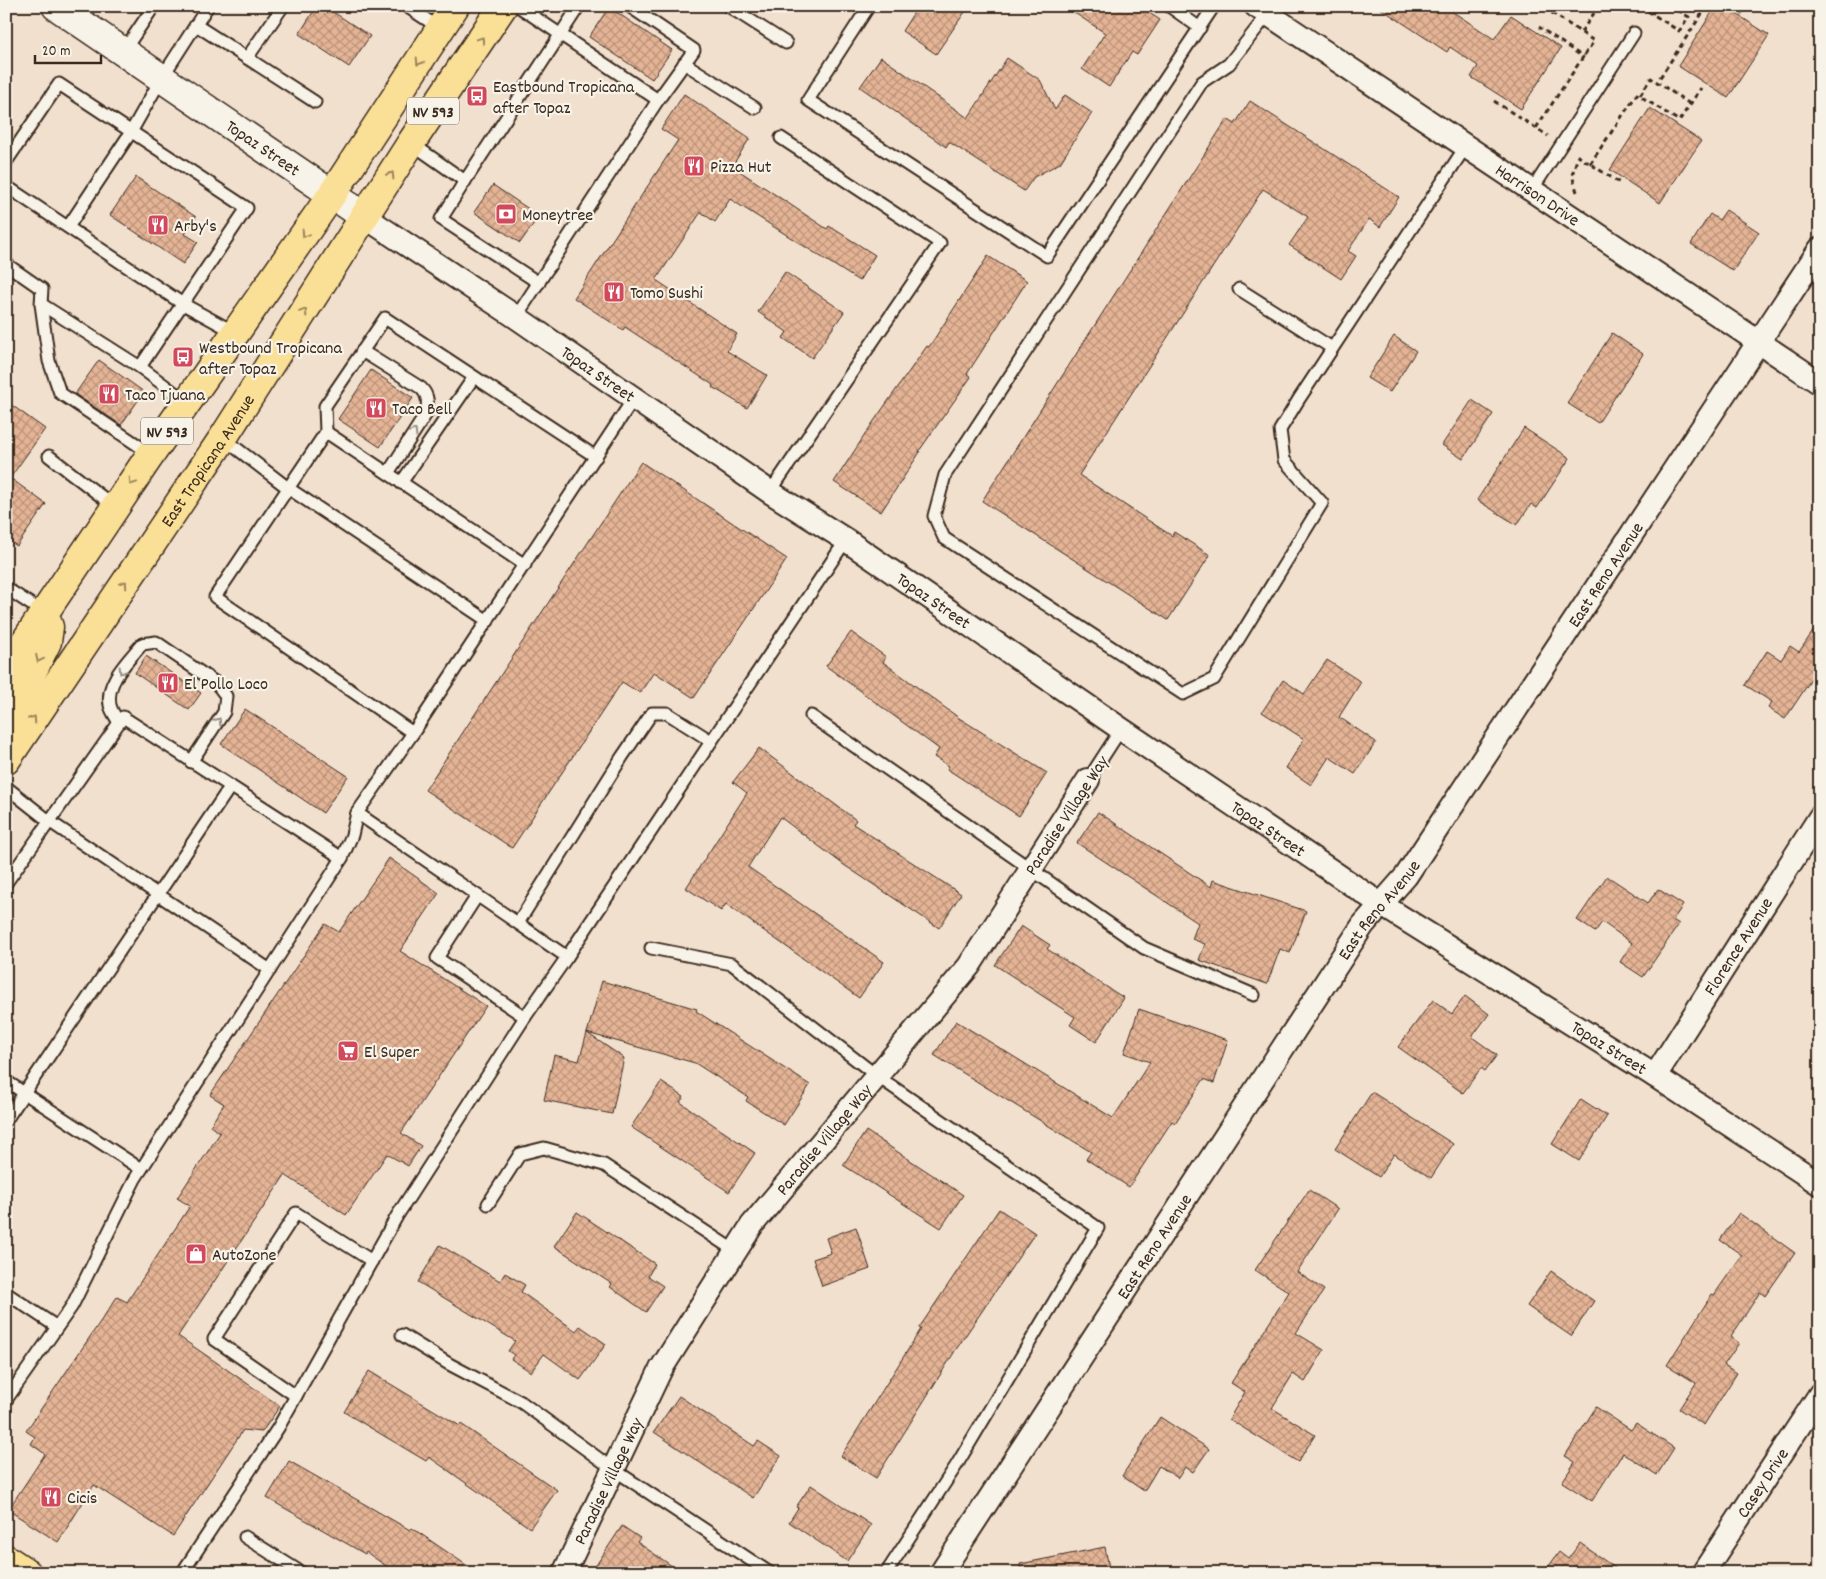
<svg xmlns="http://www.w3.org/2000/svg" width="1826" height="1579" viewBox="0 0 1826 1579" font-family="Dekko,sans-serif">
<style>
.building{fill:url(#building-cross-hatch);stroke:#3b2a1e}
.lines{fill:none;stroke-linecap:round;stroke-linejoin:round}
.lane-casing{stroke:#3b2a1e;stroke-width:15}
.street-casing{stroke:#3b2a1e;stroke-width:26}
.secondary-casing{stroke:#3b2a1e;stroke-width:31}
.primary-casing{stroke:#3b2a1e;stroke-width:31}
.path{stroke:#3b2a1e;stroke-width:3;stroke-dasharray:5 4;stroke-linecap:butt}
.lane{stroke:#f7f3e8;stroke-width:11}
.street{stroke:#f7f3e8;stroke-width:22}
.secondary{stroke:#f7f3e8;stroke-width:28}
.primary{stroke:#fadf96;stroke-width:28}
.oneway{stroke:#9a845a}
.oneway2{stroke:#998e83}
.labels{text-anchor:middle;stroke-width:4.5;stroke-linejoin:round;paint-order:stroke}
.shield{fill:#f7f3e8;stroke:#73665b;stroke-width:1}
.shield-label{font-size:16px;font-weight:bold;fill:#3b2a1e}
.poi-label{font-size:18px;fill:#3b2a1e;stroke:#f7f3e8;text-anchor:start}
.street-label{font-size:18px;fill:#3b2a1e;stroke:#f7f3e8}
</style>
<defs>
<pattern id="building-cross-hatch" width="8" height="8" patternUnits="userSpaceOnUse" patternTransform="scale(1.25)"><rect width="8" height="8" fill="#e5b496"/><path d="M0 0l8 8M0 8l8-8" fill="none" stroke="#bb937a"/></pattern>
</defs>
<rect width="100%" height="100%" fill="#f2e0cf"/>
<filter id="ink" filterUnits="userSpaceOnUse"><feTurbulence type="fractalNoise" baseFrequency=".02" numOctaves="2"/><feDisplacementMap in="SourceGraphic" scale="10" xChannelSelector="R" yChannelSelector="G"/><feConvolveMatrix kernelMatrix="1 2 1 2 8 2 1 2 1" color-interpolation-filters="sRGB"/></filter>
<g filter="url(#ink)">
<g class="building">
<path d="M317,6H324L370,36L349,67L299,34Z"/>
<path d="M918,6H969L936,54L902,31Z"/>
<path d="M1064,6H1139L1160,20L1137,55L1132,52L1109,87L1082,69L1105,33Z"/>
<path d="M1377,6H1444L1494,39L1511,15L1561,48L1521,109L1471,77L1478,66L1450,47L1447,52Z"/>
<path d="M1716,6H1724L1769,35L1728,98L1678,66Z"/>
<path d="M609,7L672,50L652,79L589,37Z"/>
<path d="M881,57L968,118L1007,58L1040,80L1055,110L1065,95L1092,113L1060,163L1034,177L1024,191L949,142L946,147L860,87Z"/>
<path d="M684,94L750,138L732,166L827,229L829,226L875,255L859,281L730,199L715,222L701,212L656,280L737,334L727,351L767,375L747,408L712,387L713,385L625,327L623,330L574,298L678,140L661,129Z"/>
<path d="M1250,101L1399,197L1380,227L1369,219L1348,251L1356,256L1341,279L1289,245L1308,217L1263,189L1079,475L1172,536L1174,532L1210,555L1168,620L982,501L1227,119L1235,124Z"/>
<path d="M1650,108L1701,141L1660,203L1610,170Z"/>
<path d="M136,177L196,217L185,234L198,242L183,264L110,215Z"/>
<path d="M493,185L539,216L520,243L474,212Z"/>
<path d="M1726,210L1759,232L1733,271L1691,244L1710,214L1719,220Z"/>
<path d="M988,256L1027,281L967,374L971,377L919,451L920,452L881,512L834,482L874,421L927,346L929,347Z"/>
<path d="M785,272L844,312L812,358L783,338L787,332L758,312Z"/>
<path d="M1612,333L1643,354L1598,423L1567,403Z"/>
<path d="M1394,336L1416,351L1390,392L1367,378Z"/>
<path d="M99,360L144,392L121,425L75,394Z"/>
<path d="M371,370L413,398L380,447L338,419Z"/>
<path d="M1472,400L1493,414L1463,459L1442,445Z"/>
<path d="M6,401L45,429L10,478L46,504L17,546L6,539Z"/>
<path d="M1524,428L1570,458L1537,508L1531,504L1517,525L1477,500Z"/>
<path d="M641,462L787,559L694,698L654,672L640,693L622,682L512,848L425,790Z"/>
<path d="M1820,621V666L1785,719L1768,708L1772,702L1745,685L1767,651L1781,660L1790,646L1799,652Z"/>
<path d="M851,632L886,657L883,662L959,718L1047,773L1019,816L947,769L949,766L934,757L939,749L826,666Z"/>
<path d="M146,656L201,693L189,710L135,673Z"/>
<path d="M1327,660L1361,682L1339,717L1376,742L1355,774L1329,757L1311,785L1286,768L1304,739L1262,712L1283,680L1304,694Z"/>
<path d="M245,709L348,776L323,813L221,744Z"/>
<path d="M759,748L856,820L853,824L961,894L939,928L844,865L780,817L748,867L884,962L859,998L726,904L721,911L686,888L747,793L733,782Z"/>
<path d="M1098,812L1211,887L1213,880L1306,911L1290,953L1280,949L1267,984L1199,960L1205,944L1192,939L1198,923L1077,843Z"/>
<path d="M389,858L439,893L400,951L486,1006L401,1133L421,1146L408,1166L387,1154L346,1215L285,1175L178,1336L280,1406L262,1432L243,1430L173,1536L94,1485L58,1542L8,1510L45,1454L31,1444L35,1437L26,1431L117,1297L127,1302L190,1206L177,1198L220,1133L210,1126L224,1104L210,1095L325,924L339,932Z"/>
<path d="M1607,876L1648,903L1658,889L1683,905L1673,920L1679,924L1643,977L1620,962L1632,943L1602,922L1595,932L1577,920Z"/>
<path d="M1021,926L1050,945L1047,949L1124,998L1096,1042L1070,1025L1075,1017L995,965Z"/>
<path d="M602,981L697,1009L696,1011L810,1085L784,1125L746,1101L748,1097L695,1063L587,1033Z"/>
<path d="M1465,996L1489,1014L1472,1037L1497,1055L1485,1071L1481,1068L1463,1093L1398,1047L1433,1000L1452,1014Z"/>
<path d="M1139,1009L1228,1040L1214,1083L1204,1079L1175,1123L1172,1121L1129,1187L1086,1159L1091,1152L934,1055L956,1021L1113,1118L1150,1062L1124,1053Z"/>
<path d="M587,1033L624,1058L612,1114L544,1100L554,1055L579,1061Z"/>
<path d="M661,1082L684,1097L680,1102L755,1153L729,1192L631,1127Z"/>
<path d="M1372,1092L1453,1144L1431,1178L1394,1154L1379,1177L1335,1149Z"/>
<path d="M1581,1099L1607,1116L1579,1161L1552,1144Z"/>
<path d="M866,1131L963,1195L941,1228L843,1165Z"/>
<path d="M1309,1190L1338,1209L1297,1272L1324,1290L1296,1333L1324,1350L1305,1382L1293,1374L1272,1408L1315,1435L1298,1462L1229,1419L1245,1392L1231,1383L1289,1292L1255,1270Z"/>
<path d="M999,1209L1035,1233L955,1351L876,1478L841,1456L921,1329L919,1328Z"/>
<path d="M577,1212L655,1264L648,1276L663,1286L646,1312L610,1287L612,1284L554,1246Z"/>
<path d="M1739,1213L1795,1253L1765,1296L1760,1292L1731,1337L1739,1343L1724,1365L1737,1373L1704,1425L1679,1409L1696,1383L1667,1365L1712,1294L1714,1295L1742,1255L1720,1240Z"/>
<path d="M856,1227L870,1269L822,1286L813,1259L831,1253L826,1238Z"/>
<path d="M440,1245L500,1281L505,1273L525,1285L521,1292L576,1331L580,1326L606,1344L580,1380L544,1354L531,1372L511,1359L514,1355L508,1351L515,1341L418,1282Z"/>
<path d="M1551,1271L1594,1301L1571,1336L1527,1306Z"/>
<path d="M369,1371L460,1426L461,1424L557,1490L530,1528L429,1457L426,1461L344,1412Z"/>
<path d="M679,1396L754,1446L758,1441L781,1456L753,1498L654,1432Z"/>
<path d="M1596,1407L1631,1430L1636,1423L1674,1448L1657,1475L1623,1453L1592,1501L1562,1482L1575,1462L1565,1456Z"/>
<path d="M1160,1417L1209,1449L1193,1472L1185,1467L1178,1478L1159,1466L1144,1491L1122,1476Z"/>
<path d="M289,1461L410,1530L412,1528L478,1573H396L366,1552L365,1554L267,1498Z"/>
<path d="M811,1485L871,1525L847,1561L789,1522L798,1508L796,1507Z"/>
<path d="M622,1526L640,1538L637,1542L682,1573H591Z"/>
<path d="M1580,1543L1622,1573H1544L1559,1552L1568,1559Z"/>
<path d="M1105,1547L1110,1573H1021L1020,1564Z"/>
</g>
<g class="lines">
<g class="lane-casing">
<g id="lane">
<path d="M406,6L441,29"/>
<path d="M629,6L694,50L658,100"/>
<path d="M728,6L786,43"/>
<path d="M869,6L808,100L1047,256L1214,6"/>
<path d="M1169,6L1200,28"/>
<path d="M1268,14L1229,64L1202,82L945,475L934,516L944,538L1183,694L1214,679L1322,503L1284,460L1280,430L1299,399L1466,146"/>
<path d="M196,25L315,102"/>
<path d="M123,52L154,6"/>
<path d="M247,58L283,6"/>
<path d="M684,63L755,108"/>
<path d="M411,143L465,181L579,6"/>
<path d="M6,162L59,84L247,208L140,367L188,403"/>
<path d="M465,181L441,219L539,283"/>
<path d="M6,186L183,304L236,333"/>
<path d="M1532,190L1634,33"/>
<path d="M68,227L131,132L161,79L208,6"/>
<path d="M6,264L42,289L41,304L49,361L60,393L151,454"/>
<path d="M1239,289L1332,348"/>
<path d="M41,304L140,367"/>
<path d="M516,317L658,100L518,6"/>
<path d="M362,351L421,388C429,396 428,403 426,414L388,473"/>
<path d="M326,432L325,406L385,318L596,457"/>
<path d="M223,438L288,488L488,621"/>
<path d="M49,456L115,507"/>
<path d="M401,483L474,377"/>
<path d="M770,492L940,243L781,138"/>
<path d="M6,588L44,613"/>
<path d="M811,716L1144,948L1254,995"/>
<path d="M119,723C116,717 111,711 110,705C105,682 129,660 142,644L156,642L216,683L226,696L224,712L191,762"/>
<path d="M413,733L215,597L326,432L525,565"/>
<path d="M1088,780L1121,729"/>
<path d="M6,787L49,821L270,970"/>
<path d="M357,813L413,733L634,398"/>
<path d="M6,883L123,717L342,858"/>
<path d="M477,896L437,958L525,1017"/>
<path d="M518,923L622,757L652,713H667L711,741"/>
<path d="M651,948L732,964L877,1076L1098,1228L956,1466L886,1573"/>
<path d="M567,957L846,540"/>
<path d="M6,1081L141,1169"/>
<path d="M6,1120L230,787"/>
<path d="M488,1204L520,1154L544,1148L604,1165L735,1251"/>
<path d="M6,1293L57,1327"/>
<path d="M402,1335L449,1364L521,1402L613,1469L770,1573"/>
<path d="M296,1396L214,1339L296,1213L372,1261"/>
<path d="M6,1400L72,1306L135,1179L342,858L352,835L357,813L567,957L525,1017L397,1216L278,1428L182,1573"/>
<path d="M245,1537L302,1573"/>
</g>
</g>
<g class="street-casing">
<g id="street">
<path id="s1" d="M1256,6L1820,383"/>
<path id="s2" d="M365,217L516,317L770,492L846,540L1121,729L1382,905L1655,1076L1820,1184"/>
<path id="s3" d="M1655,1076L1820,817"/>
<path id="s4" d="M564,1573L661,1369L752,1225L969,966L1088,780"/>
<path id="s5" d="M941,1573L1363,925L1406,876L1820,249"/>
<path id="s6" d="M1703,1573L1820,1394"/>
</g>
</g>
<g class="secondary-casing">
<g id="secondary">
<path id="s7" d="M56,6L365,217"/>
</g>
</g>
<g class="primary-casing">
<g id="primary">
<path d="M6,670L151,454L333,193L455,6"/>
<path d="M6,725L47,642L49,627L44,613"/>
<path id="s8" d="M6,760L223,438L411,143L503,6"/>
<path d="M6,1559L27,1573"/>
</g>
</g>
<g class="path">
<path d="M1552,6L1549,11L1594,41L1583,57"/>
<path d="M1640,6L1679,31L1689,17L1671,6"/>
<path d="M1731,6L1745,15"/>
<path d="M1652,14L1657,6"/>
<path d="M1581,32L1599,6"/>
<path d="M1640,95L1651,78L1657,82"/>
<path d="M1494,101L1548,136"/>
<path d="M1690,104L1657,82L1707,6"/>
<path d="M1536,128L1583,57L1539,27"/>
<path d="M1590,164L1637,94L1679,121L1701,88"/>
<path d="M1577,192L1572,175L1578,156L1620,183"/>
</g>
<use href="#lane" class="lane"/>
<use href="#street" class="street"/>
<use href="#secondary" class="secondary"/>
<use href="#primary" class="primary"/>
</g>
<defs><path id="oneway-chevron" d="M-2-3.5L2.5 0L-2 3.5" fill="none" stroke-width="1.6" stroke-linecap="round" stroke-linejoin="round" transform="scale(1.25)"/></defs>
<g class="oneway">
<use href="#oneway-chevron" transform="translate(481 40) rotate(-56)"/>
<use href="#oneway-chevron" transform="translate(419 62) rotate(123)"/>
<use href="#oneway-chevron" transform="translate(391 175) rotate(-58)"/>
<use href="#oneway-chevron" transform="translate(305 234) rotate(124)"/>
<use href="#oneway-chevron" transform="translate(304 312) rotate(-57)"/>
<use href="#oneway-chevron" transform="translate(132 482) rotate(124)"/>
<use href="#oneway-chevron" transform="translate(124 584) rotate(-56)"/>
<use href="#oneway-chevron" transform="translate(39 659) rotate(116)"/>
<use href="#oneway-chevron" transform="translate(33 719) rotate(-56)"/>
</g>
<g class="oneway2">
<use href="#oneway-chevron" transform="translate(414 432) rotate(-57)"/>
<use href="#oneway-chevron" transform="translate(122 671) rotate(123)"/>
<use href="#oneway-chevron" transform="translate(218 721) rotate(-57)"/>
</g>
</g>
<defs>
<g id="bus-square" transform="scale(1.125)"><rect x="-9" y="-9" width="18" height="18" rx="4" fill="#d1495b" stroke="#f7f3e8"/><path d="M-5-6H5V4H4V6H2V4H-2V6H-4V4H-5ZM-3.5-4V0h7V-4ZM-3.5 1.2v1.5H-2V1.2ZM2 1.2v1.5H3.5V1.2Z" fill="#fff"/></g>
<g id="restaurant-square" transform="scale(1.125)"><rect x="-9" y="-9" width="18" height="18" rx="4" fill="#d1495b" stroke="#f7f3e8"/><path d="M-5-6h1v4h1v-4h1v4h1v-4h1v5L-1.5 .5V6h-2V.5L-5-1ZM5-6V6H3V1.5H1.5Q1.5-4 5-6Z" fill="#fff"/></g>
<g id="bank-square" transform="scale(1.125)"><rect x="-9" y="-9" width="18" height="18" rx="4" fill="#d1495b" stroke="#f7f3e8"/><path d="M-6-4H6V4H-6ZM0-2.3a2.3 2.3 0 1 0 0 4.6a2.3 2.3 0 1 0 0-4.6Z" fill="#fff"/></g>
<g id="supermarket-square" transform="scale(1.125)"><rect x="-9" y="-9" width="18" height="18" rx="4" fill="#d1495b" stroke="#f7f3e8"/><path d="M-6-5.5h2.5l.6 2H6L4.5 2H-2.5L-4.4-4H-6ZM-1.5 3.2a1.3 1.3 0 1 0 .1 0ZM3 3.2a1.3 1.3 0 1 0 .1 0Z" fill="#fff"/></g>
<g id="shop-square" transform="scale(1.125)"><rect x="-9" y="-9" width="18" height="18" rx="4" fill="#d1495b" stroke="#f7f3e8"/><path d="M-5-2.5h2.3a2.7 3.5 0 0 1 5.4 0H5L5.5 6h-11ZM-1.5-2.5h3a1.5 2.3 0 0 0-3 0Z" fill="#fff"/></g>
</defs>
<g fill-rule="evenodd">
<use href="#bus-square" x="477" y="96"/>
<use href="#restaurant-square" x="694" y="166"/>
<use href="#bank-square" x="506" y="214"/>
<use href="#restaurant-square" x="158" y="225"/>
<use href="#restaurant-square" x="614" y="292"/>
<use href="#bus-square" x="183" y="357"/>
<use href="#restaurant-square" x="109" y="394"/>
<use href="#restaurant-square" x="376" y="408"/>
<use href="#restaurant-square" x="168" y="683"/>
<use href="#supermarket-square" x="348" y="1051"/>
<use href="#shop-square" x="196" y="1254"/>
<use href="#restaurant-square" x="51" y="1497"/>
</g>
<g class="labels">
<g class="shield">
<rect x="407" y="97.5" width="52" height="27" rx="4"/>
<rect x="141" y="417.5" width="52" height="27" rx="4"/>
</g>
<g class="shield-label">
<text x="433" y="117">NV 593</text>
<text x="167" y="437">NV 593</text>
</g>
<g class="poi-label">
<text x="493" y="92">Eastbound Tropicana<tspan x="493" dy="21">after Topaz</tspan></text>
<text x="710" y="172">Pizza Hut</text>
<text x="522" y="220">Moneytree</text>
<text x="174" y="231">Arby's</text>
<text x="630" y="298">Tomo Sushi</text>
<text x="199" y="353">Westbound Tropicana<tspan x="199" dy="21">after Topaz</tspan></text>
<text x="125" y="400">Taco Tjuana</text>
<text x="392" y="414">Taco Bell</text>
<text x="184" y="689">El Pollo Loco</text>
<text x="364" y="1057">El Super</text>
<text x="212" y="1260">AutoZone</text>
<text x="67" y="1503">Cicis</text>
</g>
<g class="street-label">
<text dy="6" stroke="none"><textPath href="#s7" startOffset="251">Topaz Street</textPath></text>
<text dy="6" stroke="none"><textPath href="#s1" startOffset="339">Harrison Drive</textPath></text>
<text dy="6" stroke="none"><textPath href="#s2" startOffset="281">Topaz Street</textPath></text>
<text dy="6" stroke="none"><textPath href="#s8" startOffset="361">East Tropicana Avenue</textPath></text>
<text dy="6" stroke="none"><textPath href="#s5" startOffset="1200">East Reno Avenue</textPath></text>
<text dy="6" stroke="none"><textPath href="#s2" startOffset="686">Topaz Street</textPath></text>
<text transform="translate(1066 815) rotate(-57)" y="6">Paradise Village Way</text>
<text dy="6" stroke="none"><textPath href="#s2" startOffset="1091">Topaz Street</textPath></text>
<text dy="6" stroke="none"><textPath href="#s5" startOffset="795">East Reno Avenue</textPath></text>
<text dy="6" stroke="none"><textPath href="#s3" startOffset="154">Florence Avenue</textPath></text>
<text dy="6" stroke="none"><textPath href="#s2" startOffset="1496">Topaz Street</textPath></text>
<text dy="6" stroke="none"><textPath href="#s4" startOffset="508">Paradise Village Way</textPath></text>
<text dy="6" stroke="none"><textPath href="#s5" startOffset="390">East Reno Avenue</textPath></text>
<text dy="6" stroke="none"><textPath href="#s4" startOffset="102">Paradise Village Way</textPath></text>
<text dy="6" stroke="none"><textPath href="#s6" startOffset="108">Casey Drive</textPath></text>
</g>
</g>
<rect width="1826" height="1579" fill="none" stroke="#f7f3e8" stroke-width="25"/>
<rect x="12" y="12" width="1801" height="1554" fill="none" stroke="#3b2a1e" stroke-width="2" filter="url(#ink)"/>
<path d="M35 55v8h66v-8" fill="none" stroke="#3b2a1e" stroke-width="2.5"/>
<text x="42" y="55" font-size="15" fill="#3b2a1e" stroke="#f7f3e8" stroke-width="4" paint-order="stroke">20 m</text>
</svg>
